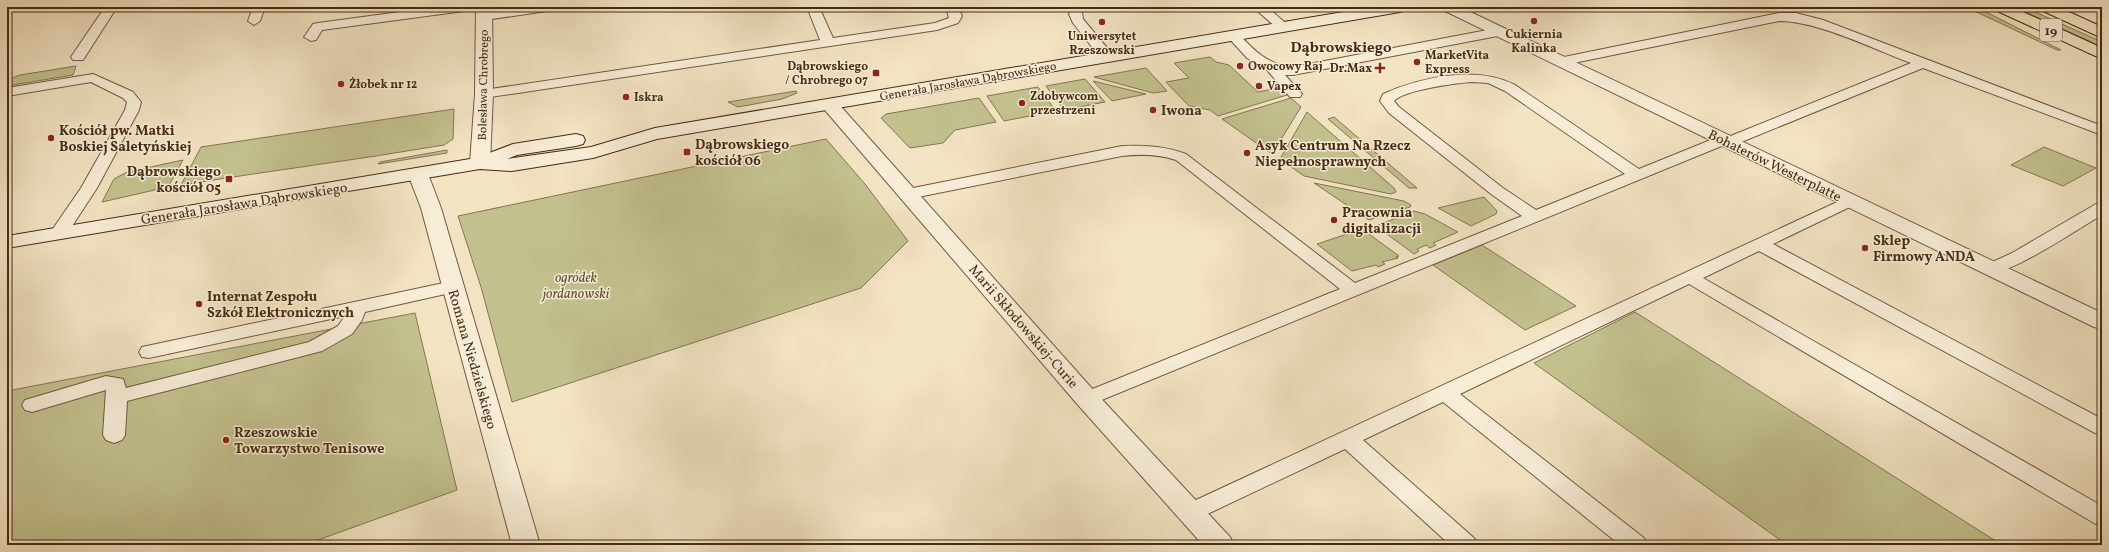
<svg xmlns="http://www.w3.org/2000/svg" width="2109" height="552" viewBox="0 0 2109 552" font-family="Vollkorn,serif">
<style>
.green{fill:#c2c18e;stroke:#847650}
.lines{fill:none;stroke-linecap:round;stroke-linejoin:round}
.lane-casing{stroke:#72593f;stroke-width:2}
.street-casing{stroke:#72593f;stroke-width:2}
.secondary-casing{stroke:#472b13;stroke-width:2}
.primary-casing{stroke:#472b13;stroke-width:2}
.lane{fill:#f7edd7;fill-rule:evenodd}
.street{fill:#f7edd7;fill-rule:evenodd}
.secondary{fill:#f7edd7;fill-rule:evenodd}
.primary{fill:#f2e3c2;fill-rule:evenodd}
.poi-dot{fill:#8f2418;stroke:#f7edd7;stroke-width:1.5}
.labels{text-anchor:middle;stroke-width:3;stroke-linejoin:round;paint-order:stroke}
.far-poi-label{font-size:12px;font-weight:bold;fill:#472b13;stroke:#f7edd7;text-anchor:start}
.far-street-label{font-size:12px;fill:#472b13;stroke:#f7edd7}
.shield{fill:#f7edd7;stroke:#7c654e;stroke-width:1}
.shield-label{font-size:13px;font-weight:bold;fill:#472b13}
.poi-label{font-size:14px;font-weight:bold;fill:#472b13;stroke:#f7edd7;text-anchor:start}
.street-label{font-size:14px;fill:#472b13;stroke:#f7edd7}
.park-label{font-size:14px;font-style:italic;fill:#665032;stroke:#f7edd7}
.far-district-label{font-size:15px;font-weight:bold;fill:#472b13;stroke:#f7edd7}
</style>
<rect width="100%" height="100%" fill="#f2e3c2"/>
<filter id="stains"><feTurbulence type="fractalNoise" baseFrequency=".005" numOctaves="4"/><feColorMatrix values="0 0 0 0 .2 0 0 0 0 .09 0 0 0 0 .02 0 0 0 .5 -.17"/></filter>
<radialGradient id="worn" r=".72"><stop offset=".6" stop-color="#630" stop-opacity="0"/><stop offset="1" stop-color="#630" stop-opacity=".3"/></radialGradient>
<g class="green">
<path d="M1966,7H1976L2061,50H2057Z"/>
<path d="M2015,7H2024L2102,42V47Z"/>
<path d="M1210,57L1216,62L1229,65L1258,92L1279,88L1287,95L1218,116L1210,110L1189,106L1166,82L1189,78L1174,63Z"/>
<path d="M76,66L73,75L7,86V80L20,75Z"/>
<path d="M1146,68L1167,91L1153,93L1094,77Z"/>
<path d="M1085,79L1105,102L1064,110L1046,86Z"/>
<path d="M1093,81L1146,94L1112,101Z"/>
<path d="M1038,87L1056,111L1004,121L987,96Z"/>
<path d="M796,91L797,93L782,99L738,107L728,102Z"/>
<path d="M979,98L996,122L955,130L943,143L910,148L881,118L886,114Z"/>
<path d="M1291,98L1301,107L1272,154L1222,119Z"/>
<path d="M454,109L453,139L444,145C356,160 269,171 181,185L201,147Z"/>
<path d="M1307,112L1394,188L1396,192L1391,194L1304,176L1280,159Z"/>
<path d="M1334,117L1417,188H1409L1328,119Z"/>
<path d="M826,139L865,184L908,241L861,288L512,402L481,287L458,216Z"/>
<path d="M2044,147L2096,168L2063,186L2011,165Z"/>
<path d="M447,150V153L378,164L380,162Z"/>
<path d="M183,160L168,187L102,202L114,179L127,172Z"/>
<path d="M1314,183L1404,201L1411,205L1410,207L1369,220Z"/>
<path d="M1484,197L1497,211L1496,214L1471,226L1438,208Z"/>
<path d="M1414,211L1425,214L1458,232L1433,243L1436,245L1430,248L1426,245L1417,249L1419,251L1414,254L1376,226Z"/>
<path d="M1362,229L1399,256L1396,257L1398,258L1382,262L1385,264L1378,267L1376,265L1352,271L1317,244Z"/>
<path d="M1482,245L1576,306L1525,330L1433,265Z"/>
<path d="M1635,312L2002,545H1787L1534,363Z"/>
<path d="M415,313L457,490L304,545H7V391Z"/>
</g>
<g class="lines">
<g class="lane-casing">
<g id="lane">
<path d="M105,7H117L83,60H73L71,57Z"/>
<path d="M253,7H265L260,21L254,25L248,21Z"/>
<path d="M437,7H470L464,11L322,30L316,40L311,41L304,37L313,24L318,23Z"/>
<path d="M521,7H553L547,11L485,20L479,16L485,12Z"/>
<path d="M807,7H819L833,38L935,23L949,18L946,7H958L962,16L958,23L937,30L484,98L479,97L477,94L479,91L484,90L820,40Z"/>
<path d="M1073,7H1086L1082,12L1083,19L1113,55L1115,58L1113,61H1103L1073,23L1069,14Z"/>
<path d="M1253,7H1267L1290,27L1284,31L1279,30Z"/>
<path d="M1779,13H1796L1823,20L2102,126V135L1923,68L1734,145H1724L1087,406L1080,404L1077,399L1080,394L1340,289L1176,160C1158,154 1140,154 1122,156L908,199L902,197L900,194L902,191L908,189L1122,146C1145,145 1165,146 1186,154L1355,283L1522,216L1491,194L1389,113L1380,101L1383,94C1421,77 1477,65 1515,85L1639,169L1718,137H1728L1911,63C1873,49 1818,21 1779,21L1559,66L1552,62L1559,58ZM1472,82L1488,83L1505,91L1625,174L1536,210L1503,188L1399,107L1394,101C1404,90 1456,83 1472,82Z"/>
<path d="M1498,28L1504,32L1503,35L1293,75H1285L1302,94L1300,97H1290L1267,70L1247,58L1226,35L1232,31L1237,32C1253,50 1268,65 1293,67Z"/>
<path d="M93,74L133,92L141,102L139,110L97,188L65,237L59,238L53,237L50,233L81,188L125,110L127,102L123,98L91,82L7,96V88Z"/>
<path d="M1850,196L1856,198L1858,201L1856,204L1773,244L2102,419V435L2095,433L1759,251L1703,278L2102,506V526L2094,523L1689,284L1460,394L1644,538L1648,545H1620L1443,402L1363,440L1474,538L1478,545H1450L1345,449L1199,518L1191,521L1183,518L1180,512L1183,506Z"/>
<path d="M2102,203V215C2081,227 2006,278 1986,273L1983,269L1986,265L2012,253L2096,204Z"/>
<path d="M453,281L459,283L462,287L459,291L365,312L362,320L352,334L322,351L127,401L125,435L122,440L114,443L106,440L103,435L106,390L32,412L25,410L22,405L25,400L106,376L123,379L126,388L309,342L338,326L345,316L149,358L142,357L139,352L142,347Z"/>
</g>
</g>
<g class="street-casing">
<g id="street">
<path d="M476,7H492L493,94L490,163L487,167L480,169L473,167L470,163L475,94Z"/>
<path d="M1440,7H1460L2102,313V329L2094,327L1443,10Z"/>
<path d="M830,100L836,101L1096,393L1230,537L1234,545H1203L1078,405L824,109L821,105L824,101Z"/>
<path d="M418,168L425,170L428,174L441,208L540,545H512L421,208L408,174L411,170Z"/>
</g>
</g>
<g class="secondary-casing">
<path id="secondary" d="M1373,7H1408L1405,10L1400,12L657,139L593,158L512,171L480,169L7,248V236L476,158L513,144L576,134L583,136L585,140L583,144L576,146L517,155L507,159L591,147L655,128Z"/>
</g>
<g class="primary-casing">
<g id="primary">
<path d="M1992,7H2012L2102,48V59L1995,10Z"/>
<path d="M2038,7H2058L2102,27V38L2041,10Z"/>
</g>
</g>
<use href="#lane" class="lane"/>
<use href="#street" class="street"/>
<use href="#secondary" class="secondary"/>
<use href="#primary" class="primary"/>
</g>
<g class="poi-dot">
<circle cx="1534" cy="21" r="4"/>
<circle cx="1102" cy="22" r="4"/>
<circle cx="1417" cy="62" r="4"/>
<circle cx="1240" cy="66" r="4"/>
<path d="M1378 62h4v4h4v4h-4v4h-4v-4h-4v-4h4z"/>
<rect x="872" y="69" width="8" height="8" rx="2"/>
<circle cx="341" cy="84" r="4"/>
<circle cx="1259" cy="86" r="4"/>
<circle cx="626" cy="97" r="4"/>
<circle cx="1022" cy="103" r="4"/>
<circle cx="1153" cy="110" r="4"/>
<circle cx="51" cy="138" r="4"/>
<rect x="683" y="148" width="8" height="8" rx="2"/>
<circle cx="1247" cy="153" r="4"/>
<rect x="225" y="175" width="8" height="8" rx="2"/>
<circle cx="1334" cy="220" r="4"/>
<circle cx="1865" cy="248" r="4"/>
<circle cx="199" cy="304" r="4"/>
<circle cx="226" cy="440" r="4"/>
</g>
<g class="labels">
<g class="far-poi-label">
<text x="1534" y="38" text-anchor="middle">Cukiernia<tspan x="1534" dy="14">Kalinka</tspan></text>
<text x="1102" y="40" text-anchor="middle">Uniwersytet<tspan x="1102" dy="14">Rzeszowski</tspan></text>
<text x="1425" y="59">MarketVita<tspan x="1425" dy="14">Express</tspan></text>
<text x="868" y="70" text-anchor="end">Dąbrowskiego<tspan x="868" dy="14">/ Chrobrego 07</tspan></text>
<text x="1248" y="70">Owocowy Raj</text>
<text x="1372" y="72" text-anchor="end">Dr.Max</text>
<text x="349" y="88">Żłobek nr 12</text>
<text x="1267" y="90">Vapex</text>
<text x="1030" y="100">Zdobywcom<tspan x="1030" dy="14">przestrzeni</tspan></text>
<text x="634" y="101">Iskra</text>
</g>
<g class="far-street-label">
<text transform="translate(968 81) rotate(-10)" y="4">Generała Jarosława Dąbrowskiego</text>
<text transform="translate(483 85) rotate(-89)" y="4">Bolesława Chrobrego</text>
</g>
<rect class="shield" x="2040" y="19" width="22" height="22" rx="3"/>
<g class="shield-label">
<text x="2051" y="35">19</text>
</g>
<g class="poi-label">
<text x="1161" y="115">Iwona</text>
<text x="59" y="135">Kościół pw. Matki<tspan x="59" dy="16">Boskiej Saletyńskiej</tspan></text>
<text x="695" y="149">Dąbrowskiego<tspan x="695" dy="16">kościół 06</tspan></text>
<text x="1255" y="150">Asyk Centrum Na Rzecz<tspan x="1255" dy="16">Niepełnosprawnych</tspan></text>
<text x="221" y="176" text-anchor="end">Dąbrowskiego<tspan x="221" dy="16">kościół 05</tspan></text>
<text x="1342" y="217">Pracownia<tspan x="1342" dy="16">digitalizacji</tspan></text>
<text x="1873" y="245">Sklep<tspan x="1873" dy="16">Firmowy ANDA</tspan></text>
<text x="207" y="301">Internat Zespołu<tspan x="207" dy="16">Szkół Elektronicznych</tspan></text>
<text x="234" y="437">Rzeszowskie<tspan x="234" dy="16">Towarzystwo Tenisowe</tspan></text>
</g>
<g class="street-label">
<text transform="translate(1775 165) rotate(26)" y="5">Bohaterów Westerplatte</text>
<text transform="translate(244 203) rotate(-9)" y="5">Generała Jarosława Dąbrowskiego</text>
<text transform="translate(1024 326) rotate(49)" y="5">Marii Skłodowskiej-Curie</text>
<text transform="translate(473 359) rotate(74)" y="5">Romana Niedzielskiego</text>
</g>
<g class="park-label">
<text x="576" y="282">ogródek<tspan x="576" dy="16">jordanowski</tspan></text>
</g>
<g class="far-district-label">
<text x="1341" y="52">Dąbrowskiego</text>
</g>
</g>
<rect width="2109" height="552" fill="none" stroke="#f2e3c2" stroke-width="24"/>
<rect x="8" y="8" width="2093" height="536" fill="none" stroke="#472b13" stroke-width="2"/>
<rect x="12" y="12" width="2085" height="528" fill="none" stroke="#472b13"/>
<rect width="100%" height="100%" filter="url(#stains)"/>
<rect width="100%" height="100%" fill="url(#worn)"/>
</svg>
